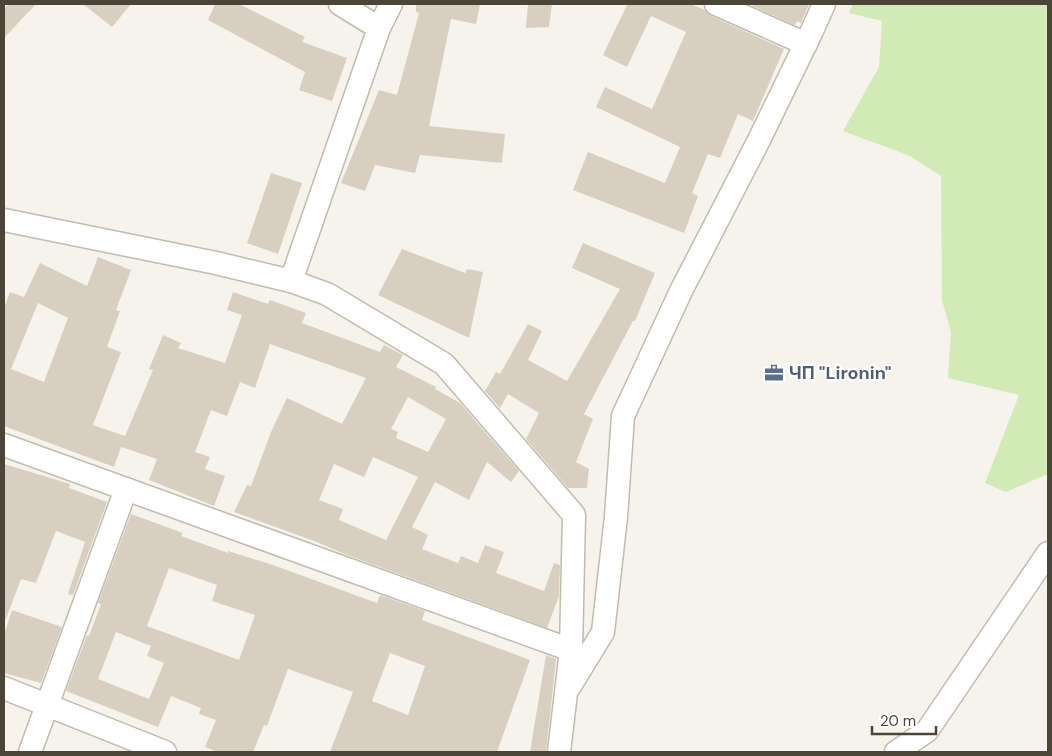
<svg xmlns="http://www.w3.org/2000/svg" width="1052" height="756" viewBox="0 0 1052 756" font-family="'DM Sans',sans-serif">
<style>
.green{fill:#d2eab5}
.building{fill:#d8cfc1;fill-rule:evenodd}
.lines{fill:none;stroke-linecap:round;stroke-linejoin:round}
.minor-casing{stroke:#c2bbae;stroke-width:25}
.minor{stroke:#fff;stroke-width:22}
.labels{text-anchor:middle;stroke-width:4.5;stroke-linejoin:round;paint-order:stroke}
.service-label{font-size:18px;font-weight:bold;fill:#4e5e75;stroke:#fff;text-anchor:start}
</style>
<rect width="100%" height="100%" fill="#f6f3ec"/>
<path class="green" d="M853,4H1048V474L1006,492L985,483L1019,395L948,378L951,332L942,300L941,176L910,156L843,131L879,67L882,21L849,13Z"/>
<g class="building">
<path d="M8,4H36L4,38V9Z"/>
<path d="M83,4H131L112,27Z"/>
<path d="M215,4H239L305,37L302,42L347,58L332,101L299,90L305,72L208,20Z"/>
<path d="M416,4H480L476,24L451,19L429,126L505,134L502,163L420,155L415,173L375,165L365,191L341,183L379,90L397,95L419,13L416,12Z"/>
<path d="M528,4H552L549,27L526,28Z"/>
<path d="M625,4H690L705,10L711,16L784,49L753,121L738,114L720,158L708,154L692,193L698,196L684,233L573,190L588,152L665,183L680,147L596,107L605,87L652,109L686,32L651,16L627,67L603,55L627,5Z"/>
<path d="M753,4H809L801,23L797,21L795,25L752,6Z"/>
<path d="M271,173L302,183L278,254L247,243Z"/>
<path d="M583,243L655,273L635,321H633L584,414L593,419L576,462L589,469L587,488H568L526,439L539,413L508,394L500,408L485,391L496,372L500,374L528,324L542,331L528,360L567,381L620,289L572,268Z"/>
<path d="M402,249L465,273L467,269L483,272L469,338L378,295Z"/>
<path d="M98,257L131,270L116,310L120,311L107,347L121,352L93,425L125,436L153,370L149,369L163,335L181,343L178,348L225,363L242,315L227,310L233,292L268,304L270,300L306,313L302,323L380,352L384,345L403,355L396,367L436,387L435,389L460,403L519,471L511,482L487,462L469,500L435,482L412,527L428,535L422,549L458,563L461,556L478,563L485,545L504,552L496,573L544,591L554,563L560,565L559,596L547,628L347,555L317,542L234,512L247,485L251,486L271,432L287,398L342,424L366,378L270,344L255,388L240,382L227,416L211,410L195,452L210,457L205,469L225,476L214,506L149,480L157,459L121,447L114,467L4,426V308L10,292L24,297L40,263L87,286ZM38,303L68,318L44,382L11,369ZM408,397L446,419L428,452L396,438L398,432L391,429ZM373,457L418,477L386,540L339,520L343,509L319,500L334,464L364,477Z"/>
<path d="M4,464L70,484L69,488L107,502L73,595L68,594L85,542L56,531L36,583L21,579L6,619L4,618Z"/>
<path d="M131,514L183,533L181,536L228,553V551L273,565L377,603L380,595L425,611L422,620L530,660L497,752H330L353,692L288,669L267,726L264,725L253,752H218L205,747L216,720L199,714L201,708L171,696L158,727L66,691L87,635L89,636L101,604L98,603ZM169,568L217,585L212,601L255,615L239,660L147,626ZM116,632L151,646L147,656L164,663L149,699L98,679ZM390,653L425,666L408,715L372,701Z"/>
<path d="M12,610L62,627L41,683L4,673V635Z"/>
<path d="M546,655L556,659L546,752H530Z"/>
</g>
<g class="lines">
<g class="minor-casing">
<g id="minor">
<path d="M716,4L806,44"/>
<path d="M379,28L391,4"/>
<path d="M4,220L216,263L291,281L327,294L444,364L574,515L571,650L559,752"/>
<path d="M291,281L379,28L340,4"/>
<path d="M4,445L571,650"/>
<path d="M570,686L603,632L616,517L623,416L681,291L759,140L811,33L824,4"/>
<path d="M4,688L165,752"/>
<path d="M30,752L126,489"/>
<path d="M896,752L927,731L1048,553"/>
</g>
</g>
<use href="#minor" class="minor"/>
</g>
<defs>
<g id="office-bare" transform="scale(1.5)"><path d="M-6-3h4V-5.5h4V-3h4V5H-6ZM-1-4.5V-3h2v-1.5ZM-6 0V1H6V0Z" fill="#5c6f8a" stroke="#fff" stroke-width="2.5" paint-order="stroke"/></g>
</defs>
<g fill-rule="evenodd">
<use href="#office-bare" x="774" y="373"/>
</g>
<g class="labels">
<g class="service-label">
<text x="789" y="379">ЧП "Lironin"</text>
</g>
</g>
<rect width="1052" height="756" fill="none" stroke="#4b4439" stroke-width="10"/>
<path d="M872 726v8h64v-8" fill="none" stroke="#4b4439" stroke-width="2.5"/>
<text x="880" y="726" font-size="15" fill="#4b4439" stroke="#ffffff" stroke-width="4" paint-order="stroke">20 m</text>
</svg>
